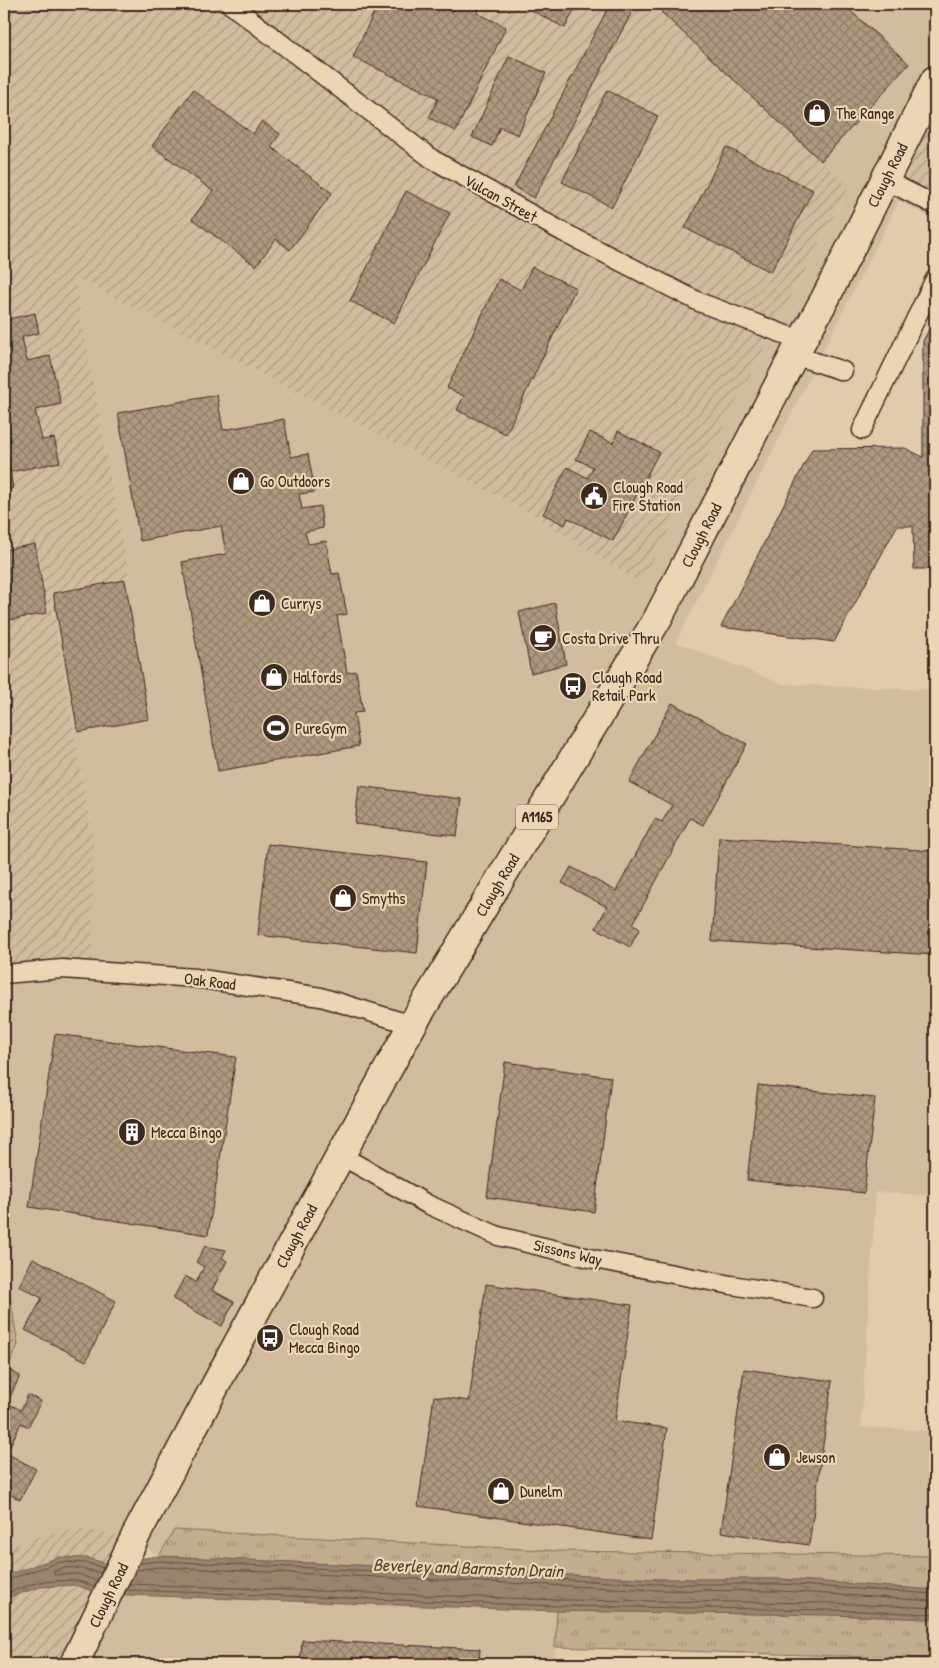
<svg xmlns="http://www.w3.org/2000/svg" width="939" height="1668" viewBox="0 0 939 1668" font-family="'Patrick Hand',sans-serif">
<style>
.built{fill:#d2bc9f}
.industrial{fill:url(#industrial-furrows)}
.grass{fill:url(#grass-tufts);stroke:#7f6c58}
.park{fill:url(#park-dots);stroke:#7f6c58}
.water{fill:url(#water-ripples);stroke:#73614e}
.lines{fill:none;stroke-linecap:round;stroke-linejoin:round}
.shore{stroke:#614e3e;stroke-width:1}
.building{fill:url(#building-cross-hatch);stroke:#3b2a1e}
.street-casing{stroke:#3b2a1e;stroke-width:21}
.primary-casing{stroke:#3b2a1e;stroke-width:31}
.street{stroke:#ecd5b5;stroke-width:18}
.primary{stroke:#ecd5b5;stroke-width:28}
.labels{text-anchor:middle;stroke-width:4.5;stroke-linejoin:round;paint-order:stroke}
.shield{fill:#ecd5b5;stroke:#705d4b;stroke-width:1}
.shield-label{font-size:15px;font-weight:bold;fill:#3b2a1e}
.poi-label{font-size:16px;fill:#3b2a1e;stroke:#ecd5b5;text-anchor:start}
.street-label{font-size:16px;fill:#3b2a1e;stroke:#ecd5b5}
.water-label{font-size:18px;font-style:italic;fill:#524132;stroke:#ecd5b5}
</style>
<defs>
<pattern id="industrial-furrows" width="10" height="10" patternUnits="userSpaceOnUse" patternTransform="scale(1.25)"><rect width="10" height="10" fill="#d2bc9f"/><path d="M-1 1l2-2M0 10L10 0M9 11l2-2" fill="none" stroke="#ac9981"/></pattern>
<pattern id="grass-tufts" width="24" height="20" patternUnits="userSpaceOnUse" patternTransform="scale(1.25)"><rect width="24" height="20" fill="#c3ad91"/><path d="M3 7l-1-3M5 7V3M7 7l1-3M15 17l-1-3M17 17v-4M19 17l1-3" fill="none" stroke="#a08d76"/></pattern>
<pattern id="park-dots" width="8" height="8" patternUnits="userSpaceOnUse" patternTransform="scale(1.25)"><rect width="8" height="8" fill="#c3ad91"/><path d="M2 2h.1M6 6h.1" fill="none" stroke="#a08d76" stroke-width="1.8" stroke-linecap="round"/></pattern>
<pattern id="water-ripples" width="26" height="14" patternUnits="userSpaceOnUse" patternTransform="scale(1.25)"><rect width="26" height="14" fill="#99856e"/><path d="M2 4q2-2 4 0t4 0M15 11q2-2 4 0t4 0" fill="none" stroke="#7e6d5a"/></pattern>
<pattern id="building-cross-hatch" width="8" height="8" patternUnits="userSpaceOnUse" patternTransform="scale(1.25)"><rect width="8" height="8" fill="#ae9980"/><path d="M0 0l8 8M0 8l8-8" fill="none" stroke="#8f7d68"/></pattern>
</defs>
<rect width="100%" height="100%" fill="#e2cbac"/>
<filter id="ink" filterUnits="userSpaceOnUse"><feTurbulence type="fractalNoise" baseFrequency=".02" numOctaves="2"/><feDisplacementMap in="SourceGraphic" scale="10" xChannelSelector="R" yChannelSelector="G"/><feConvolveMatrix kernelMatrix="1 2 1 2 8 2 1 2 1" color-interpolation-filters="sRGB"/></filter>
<g filter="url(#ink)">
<g class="built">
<path d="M650,4H935V78L899,201L676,642L782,684L935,690V1196L876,1192L861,1427L935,1431V1556L560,1551L174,1530L159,1556L129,1537L42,1535L4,1549V1374L18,1345L4,1260V982L93,841L50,592L129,578L74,277L523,509L641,582L849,188Z"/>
<path d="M101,1594L557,1611L554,1664H61Z"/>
</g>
<g class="industrial">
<path d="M4,4H650L849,187L641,583L523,509L74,277L129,578L50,592L93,841L92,977L54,975L4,982Z"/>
<path d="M935,78V219L899,201Z"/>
<path d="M81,1529L129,1537L61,1664H4V1549L42,1535Z"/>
</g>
<g class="grass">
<path d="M174,1530L560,1551L935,1556V1590L781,1579H658L159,1556Z"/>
<path d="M557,1611L830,1615L935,1619V1659L555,1647Z"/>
</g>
<path class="park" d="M4,1260L18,1345L4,1374Z"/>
<path class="water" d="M159,1556L658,1579H781L935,1590V1619L830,1615L557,1611L101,1594L75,1585L40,1587L4,1599V1576L59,1557L88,1558L104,1563Z"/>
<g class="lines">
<g class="shore">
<path d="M139,1563L160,1561L657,1584H781L935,1594"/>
<path d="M136,1570L160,1567L657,1590L781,1591L935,1601"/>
<path d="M4,1581L59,1562L87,1563L104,1568"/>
<path d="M97,1581L78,1574L55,1575L54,1572C65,1563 88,1570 101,1573"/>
<path d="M129,1584L558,1600L830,1603L935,1608"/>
<path d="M126,1590L558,1606L830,1610L935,1614"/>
<path d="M4,1594L39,1582L76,1580L95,1587"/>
</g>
</g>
<g class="building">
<path d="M378,4H435L452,12L456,4H481L477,13L506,27L456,131L429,118L438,98L353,57Z"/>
<path d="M537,4H577L565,28L533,11Z"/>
<path d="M610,4H636L534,198L514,187Z"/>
<path d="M669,4H843L909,64L821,161L661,12Z"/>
<path d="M509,56L546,73L518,135L500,127L492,146L472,137Z"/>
<path d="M193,90L253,134L262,121L280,134L271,147L332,193L290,250L276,239L256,266L192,219L213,191L152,146Z"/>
<path d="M607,90L658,116L612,207L562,182Z"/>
<path d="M726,147L813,190L771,272L685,228Z"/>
<path d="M406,191L450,213L394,323L350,301Z"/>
<path d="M532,267L576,288L506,434L457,410L464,396L447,388L499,279L521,290Z"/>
<path d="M35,313L39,333L22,337L27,361L50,356L61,404L35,410L42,440L54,438L60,462L10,472L13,488L4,490V320Z"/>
<path d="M935,318V569H914L913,526H897L834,642L721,627L812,449L905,448L923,457V341Z"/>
<path d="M217,395L223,430L284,419L291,457L308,454L315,492L299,494L302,509L320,506L323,528L305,532L308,544L326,541L332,574L339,573L347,614L337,616L347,673L356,671L363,712L354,713L359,746L218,771L182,562L226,554L221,526L140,541L118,413Z"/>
<path d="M618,431L659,452L613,541L568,518L565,525L543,514L567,467L588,478L593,467L576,459L590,432L613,443Z"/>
<path d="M35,544L47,613L4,621V550Z"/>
<path d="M125,580L149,719L78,732L53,593Z"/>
<path d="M555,603L566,664L531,673L519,612Z"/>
<path d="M672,703L747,744L703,825L690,818L633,924L640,928L630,947L596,928L607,907L562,883L571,867L616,891L655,819L662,822L672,805L629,782Z"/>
<path d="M359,786L462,799L457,836L355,824Z"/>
<path d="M719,837L935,851V955L712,941Z"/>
<path d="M268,844L427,862L417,953L258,935Z"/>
<path d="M55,1034L236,1057L208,1235L29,1207Z"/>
<path d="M505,1062L611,1077L594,1212L487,1197Z"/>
<path d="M758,1085L875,1098L864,1193L747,1180Z"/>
<path d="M205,1246L226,1250L222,1258L227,1261L212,1290L234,1302L222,1326L173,1299L185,1276L196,1282L204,1267L196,1262Z"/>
<path d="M33,1258L116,1301L86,1361L25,1330L42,1298L19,1286Z"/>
<path d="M486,1284L632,1305L615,1421L667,1428L651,1540L418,1506L434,1396L469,1401Z"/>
<path d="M744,1369L832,1381L809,1545L721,1532Z"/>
<path d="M9,1370L20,1376L7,1403L21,1410L28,1395L41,1401L28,1427L21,1423L9,1448L4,1446V1381Z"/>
<path d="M4,1452L36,1469L20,1500L4,1491Z"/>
<path d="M302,1640L480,1649L479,1664H300Z"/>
</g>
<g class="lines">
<g class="street-casing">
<g id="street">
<path d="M230,4L432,159L563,232L699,302L802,341"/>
<path d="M885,180L935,205"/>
<path d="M794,355L843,371"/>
<path d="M862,430L935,279"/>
<path d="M4,974L62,969L195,978L321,997L412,1025"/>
<path d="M340,1155L427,1204L498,1236L594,1259L731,1285L813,1298"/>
</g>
</g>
<g class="primary-casing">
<path id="primary" d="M74,1664L136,1535L231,1356L412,1025L658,618L794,355L826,297L935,80"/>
</g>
<use href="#street" class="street"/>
<use href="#primary" class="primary"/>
</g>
</g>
<defs>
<g id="shop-disc" transform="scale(1.4375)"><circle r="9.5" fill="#3b2a1e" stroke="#ecd5b5"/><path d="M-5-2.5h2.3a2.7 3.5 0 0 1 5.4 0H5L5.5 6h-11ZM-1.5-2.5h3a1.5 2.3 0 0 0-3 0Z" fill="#fff"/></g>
<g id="civic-disc" transform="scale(1.4375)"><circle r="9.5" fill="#3b2a1e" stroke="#ecd5b5"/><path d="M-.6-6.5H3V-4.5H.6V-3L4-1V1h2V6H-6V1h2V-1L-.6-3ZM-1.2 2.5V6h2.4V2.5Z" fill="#fff"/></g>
<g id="cafe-disc" transform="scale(1.4375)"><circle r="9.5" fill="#3b2a1e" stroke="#ecd5b5"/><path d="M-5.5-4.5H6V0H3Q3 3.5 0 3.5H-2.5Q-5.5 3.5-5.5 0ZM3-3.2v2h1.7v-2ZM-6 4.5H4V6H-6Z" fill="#fff"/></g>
<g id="bus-disc" transform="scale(1.4375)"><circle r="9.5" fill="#3b2a1e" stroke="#ecd5b5"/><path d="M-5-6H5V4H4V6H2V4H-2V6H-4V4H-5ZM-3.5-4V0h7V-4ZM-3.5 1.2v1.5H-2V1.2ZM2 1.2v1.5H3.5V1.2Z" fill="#fff"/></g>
<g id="stadium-disc" transform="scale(1.4375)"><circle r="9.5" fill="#3b2a1e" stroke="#ecd5b5"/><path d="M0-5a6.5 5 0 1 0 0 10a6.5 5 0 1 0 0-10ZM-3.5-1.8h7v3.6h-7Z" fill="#fff"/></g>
<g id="building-disc" transform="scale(1.4375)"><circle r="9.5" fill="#3b2a1e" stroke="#ecd5b5"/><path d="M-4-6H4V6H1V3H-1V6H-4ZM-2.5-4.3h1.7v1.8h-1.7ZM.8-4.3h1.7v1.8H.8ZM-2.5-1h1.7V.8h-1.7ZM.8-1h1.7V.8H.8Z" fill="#fff"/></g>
</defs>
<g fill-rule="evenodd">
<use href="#shop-disc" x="817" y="113"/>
<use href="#shop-disc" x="241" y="481"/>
<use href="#civic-disc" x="594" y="496"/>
<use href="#shop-disc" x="262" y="603"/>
<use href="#cafe-disc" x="543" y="638"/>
<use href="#shop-disc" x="274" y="677"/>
<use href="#bus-disc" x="573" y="686"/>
<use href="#stadium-disc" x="276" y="728"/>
<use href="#shop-disc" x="343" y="898"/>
<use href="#building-disc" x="132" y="1132"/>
<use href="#bus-disc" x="270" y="1338"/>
<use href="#shop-disc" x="777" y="1457"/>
<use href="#shop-disc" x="501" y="1491"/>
</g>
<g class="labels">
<rect class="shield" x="516" y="804.5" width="42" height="25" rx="4"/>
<g class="shield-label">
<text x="537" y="822">A1165</text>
</g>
<g class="poi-label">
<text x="836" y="119">The Range</text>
<text x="260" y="487">Go Outdoors</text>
<text x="613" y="493">Clough Road<tspan x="613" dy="18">Fire Station</tspan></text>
<text x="281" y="609">Currys</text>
<text x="562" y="644">Costa Drive Thru</text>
<text x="293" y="683">Halfords</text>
<text x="592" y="683">Clough Road<tspan x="592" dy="18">Retail Park</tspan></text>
<text x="295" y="734">PureGym</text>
<text x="362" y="904">Smyths</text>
<text x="151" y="1138">Mecca Bingo</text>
<text x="289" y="1335">Clough Road<tspan x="289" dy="18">Mecca Bingo</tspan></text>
<text x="796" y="1463">Jewson</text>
<text x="520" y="1497">Dunelm</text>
</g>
<g class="street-label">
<text transform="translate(887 175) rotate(-63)" y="6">Clough Road</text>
<text transform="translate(501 198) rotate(29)" y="6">Vulcan Street</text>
<text transform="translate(701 535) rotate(-63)" y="6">Clough Road</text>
<text transform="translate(497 885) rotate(-59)" y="6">Clough Road</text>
<text transform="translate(210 981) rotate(7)" y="6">Oak Road</text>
<text transform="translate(296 1236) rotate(-62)" y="6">Clough Road</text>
<text transform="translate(568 1252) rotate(13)" y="6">Sissons Way</text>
<text transform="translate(108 1595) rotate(-64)" y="6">Clough Road</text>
</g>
<g class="water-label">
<text transform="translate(468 1568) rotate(2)" y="6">Beverley and Barmston Drain</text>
</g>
</g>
<rect width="939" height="1668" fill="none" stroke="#ecd5b5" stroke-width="20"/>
<rect x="10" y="10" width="919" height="1648" fill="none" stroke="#3b2a1e" stroke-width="2" filter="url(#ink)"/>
</svg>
